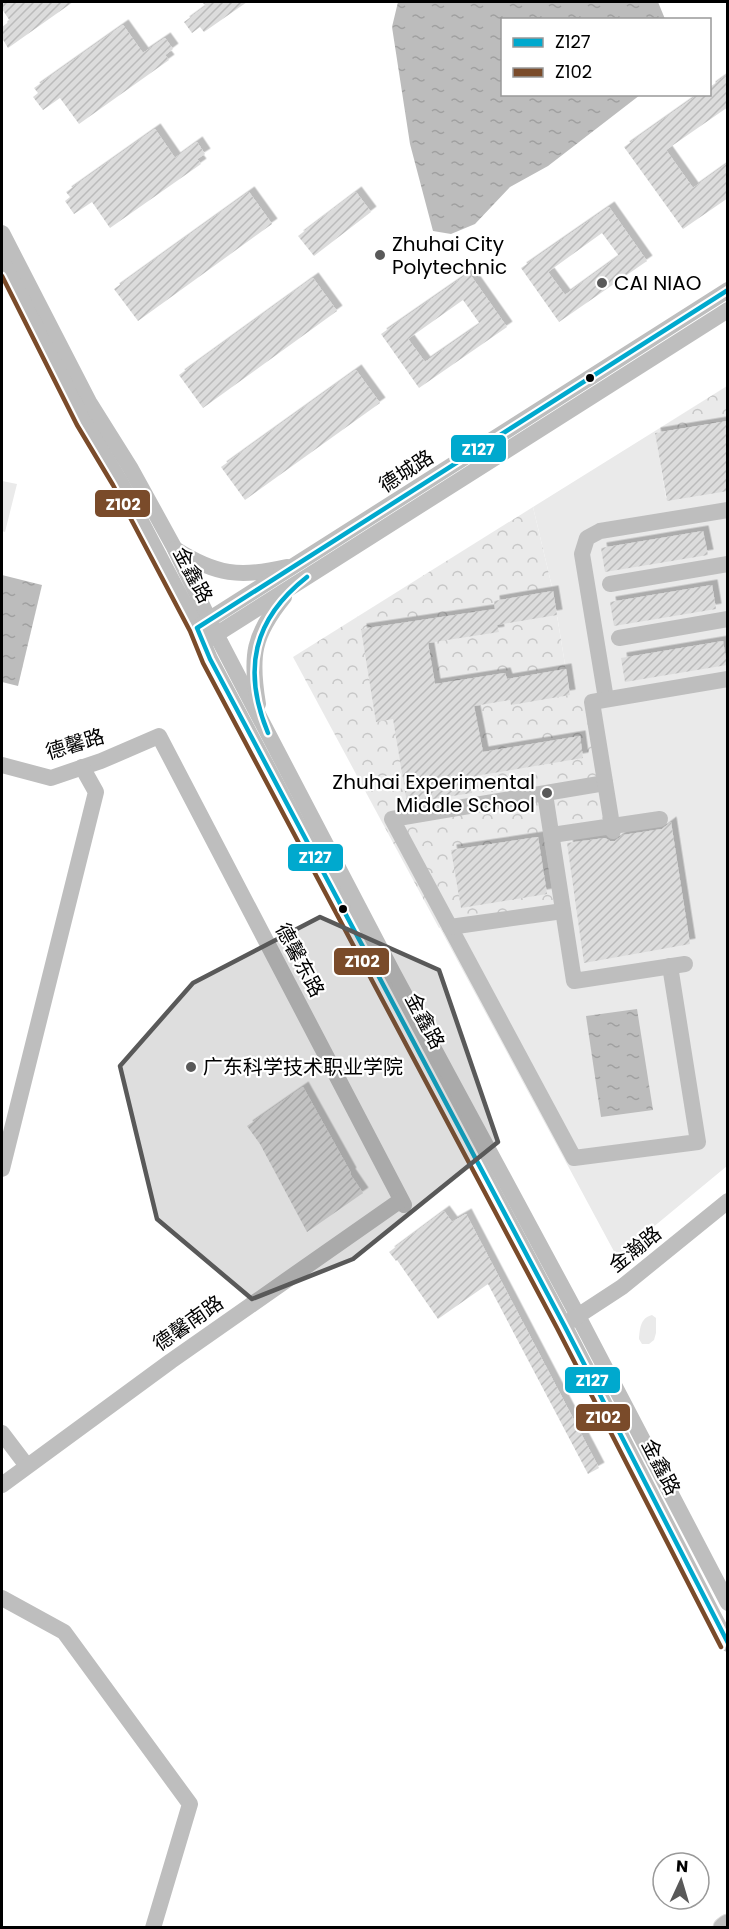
<svg xmlns="http://www.w3.org/2000/svg" width="729" height="1929" viewBox="0 0 729 1929" font-family="Poppins,'Noto Sans SC',sans-serif">
<style>
.grass{fill:#eaeaea}
.forest{fill:url(#forest-crowns)}
.water{fill:url(#water-ripples)}
.building{fill:url(#building-hatch);fill-rule:evenodd;filter:url(#shadow)}
.lines{fill:none;stroke-linecap:round;stroke-linejoin:round}
.major-casing{stroke:#dbdbdb;stroke-width:23}
.minor{stroke:#bebebe;stroke-width:16}
.major{stroke:#bdbdbd;stroke-width:21}
.bus-1-casing{stroke:#fff;stroke-width:9}
.bus-2-casing{stroke:#fff;stroke-width:9}
.bus-1{stroke:#00a9ce;stroke-width:4.5}
.bus-2{stroke:#7a4b2a;stroke-width:4.5}
.marked{fill:#595959;fill-opacity:0.2;stroke:#595959;stroke-width:4.5;stroke-linejoin:round}
.poi-dot{fill:#595959;stroke:#fff;stroke-width:2}
.bus-dot{fill:#000;stroke:#fff;stroke-width:2}
.labels{text-anchor:middle;stroke-width:4.5;stroke-linejoin:round;paint-order:stroke}
.poi-label{font-size:20px;fill:#000;stroke:#fff;text-anchor:start}
.street-label{font-size:20px;fill:#000;stroke:#fff}
.line-badge{stroke:#fff;stroke-width:2}
.badge-label{font-size:16px;text-anchor:middle;font-weight:bold;fill:#fff}
</style>
<defs>
<pattern id="forest-crowns" width="20" height="18" patternUnits="userSpaceOnUse" patternTransform="scale(1.5)"><rect width="20" height="18" fill="#eaeaea"/><path d="M2 6a3 3 0 1 1 6 0M12 15a3 3 0 1 1 6 0" fill="none" stroke="#c7c7c7"/></pattern>
<pattern id="water-ripples" width="26" height="14" patternUnits="userSpaceOnUse" patternTransform="scale(1.5)"><rect width="26" height="14" fill="#bcbcbc"/><path d="M2 4q2-2 4 0t4 0M15 11q2-2 4 0t4 0" fill="none" stroke="#a0a0a0"/></pattern>
<pattern id="building-hatch" width="6" height="6" patternUnits="userSpaceOnUse" patternTransform="scale(1.5)"><rect width="6" height="6" fill="#dcdcdc"/><path d="M-1 1l2-2M0 6l6-6M5 7l2-2" fill="none" stroke="#bbb"/></pattern>
<filter id="shadow"><feDropShadow dx="5.5" dy="-5.5" stdDeviation="0" flood-color="#0004"/></filter>
</defs>
<rect width="100%" height="100%" fill="#fff"/>
<g class="grass">
<path d="M655,431L666,498L727,490V1166L617,1257L440,928L563,911L552,835L570,695L553,591L533,507Z"/>
<path d="M2,481L17,484L5,532L2,531Z"/>
<path d="M652,1315L656,1318V1333L654,1340L649,1344H642L639,1339C640,1329 640,1318 652,1315Z"/>
</g>
<g class="forest">
<path d="M727,386V421L655,433V431Z"/>
<path d="M533,507L553,591L570,695L592,702L612,826L552,835L563,911L439,928L293,657Z"/>
</g>
<g class="water">
<path d="M398,2H658L665,19L502,20V94L640,95L548,166L510,187L475,224L451,234L433,231L410,144L392,27Z"/>
<path d="M2,575L42,585L18,686L2,682Z"/>
<path d="M637,1009L653,1110L601,1117L586,1016Z"/>
</g>
<g class="building">
<path d="M2,2H73L8,48L2,38V27L10,21L2,9Z"/>
<path d="M202,2H247L204,32L200,27L192,33L184,22L206,6Z"/>
<path d="M123,25L143,53L165,38L173,49L165,55L169,60L79,124L60,98L43,110L33,97L38,93L34,88Z"/>
<path d="M728,74V107L666,150L693,188L728,163V198L683,229L624,147L699,94H710V87Z"/>
<path d="M155,129L175,158L197,142L205,154L197,159L201,164L110,228L92,202L74,214L65,201L70,197L66,192Z"/>
<path d="M249,192L272,224L138,321L114,289Z"/>
<path d="M356,192L371,212L314,256L298,236Z"/>
<path d="M609,207L647,261L559,322L521,268ZM602,233L619,256L565,295L548,272Z"/>
<path d="M469,273L507,327L419,388L381,334ZM463,300L480,324L425,362L408,339Z"/>
<path d="M313,278L337,311L203,408L179,375Z"/>
<path d="M356,370L380,403L245,500L221,467Z"/>
<path d="M728,421V491L667,501L655,433Z"/>
<path d="M703,531L708,555L605,572L601,548Z"/>
<path d="M712,585L716,609L614,626L610,602Z"/>
<path d="M553,591L557,615L497,625L499,632L428,643L435,684L505,673L507,679L566,669L570,695L511,705L510,700L474,706L483,752L580,736L583,758L469,777L472,793L407,803L393,719L376,722L361,629L495,609L494,601Z"/>
<path d="M723,641L727,665L625,682L621,658Z"/>
<path d="M671,822L690,944L584,963L567,843L605,838L610,841H615L623,835L662,829Z"/>
<path d="M538,837L547,894L461,908L451,850Z"/>
<path d="M303,1087L351,1173L350,1174L363,1193L307,1232L260,1144L247,1126Z"/>
<path d="M444,1211L452,1222L466,1214L599,1468L588,1474L488,1284L438,1319L397,1260L396,1261L389,1252Z"/>
</g>
<g class="lines">
<g class="major-casing">
<path id="major" d="M724,1928L728,1925"/>
</g>
<g class="minor">
<path d="M2,233L89,402L131,469L175,549L216,634L393,973L578,1316L728,1603"/>
<path d="M2,260L84,422L120,481L197,628L210,659L564,1325L728,1644"/>
<path d="M175,549C216,575 240,578 287,567"/>
<path d="M610,584L728,564"/>
<path d="M202,624L728,290"/>
<path d="M619,638L728,619"/>
<path d="M209,639L728,310"/>
<path d="M606,699L582,554L587,538L600,531L728,510"/>
<path d="M258,704C250,656 253,635 284,597"/>
<path d="M2,765L51,778L101,761L159,736L404,1205"/>
<path d="M605,783L392,819L574,1158L698,1142L670,966"/>
<path d="M545,794L574,981L685,964"/>
<path d="M613,831L592,702L728,679"/>
<path d="M552,835L660,819"/>
<path d="M450,927L563,911"/>
<path d="M2,1169L96,792L82,767"/>
<path d="M570,1321L622,1287L728,1201"/>
<path d="M2,1433L27,1466"/>
<path d="M2,1485L171,1361L401,1200"/>
<path d="M2,1598L64,1632L190,1804L153,1928"/>
</g>
<use href="#major" class="major"/>
<g class="bus-1-casing">
<g id="bus-1">
<path d="M728,290L197,628L210,659L564,1325L728,1643"/>
<path d="M268,733C242,670 253,619 307,577"/>
</g>
</g>
<g class="bus-2-casing">
<path id="bus-2" d="M2,276L77,425L113,485L190,631L203,663L557,1328L721,1647"/>
</g>
<use href="#bus-1" class="bus-1"/>
<use href="#bus-2" class="bus-2"/>
</g>
<path class="marked" d="M320,917L439,970L498,1142L353,1259L252,1299L157,1219L120,1066L193,983Z"/>
<g class="poi-dot">
<circle cx="380" cy="255" r="6"/>
<circle cx="602" cy="283" r="6"/>
<circle cx="547" cy="793" r="6"/>
<circle cx="191" cy="1067" r="6"/>
</g>
<g class="bus-dot">
<circle cx="590" cy="378" r="5"/>
<circle cx="343" cy="909" r="5"/>
</g>
<g class="labels">
<g class="poi-label">
<text x="392" y="251">Zhuhai City<tspan x="392" dy="23">Polytechnic</tspan></text>
<text x="614" y="290">CAI NIAO</text>
<text x="535" y="789" text-anchor="end">Zhuhai Experimental<tspan x="535" dy="23">Middle School</tspan></text>
<text x="203" y="1074">广东科学技术职业学院</text>
</g>
<g class="street-label">
<text transform="translate(406 471) rotate(-33)" y="7">德城路</text>
<text transform="translate(193 575) rotate(62)" y="7">金鑫路</text>
<text transform="translate(75 744) rotate(-17)" y="7">德馨路</text>
<text transform="translate(300 960) rotate(62)" y="7">德馨东路</text>
<text transform="translate(425 1021) rotate(62)" y="7">金鑫路</text>
<text transform="translate(635 1249) rotate(-39)" y="7">金瀚路</text>
<text transform="translate(188 1323) rotate(-35)" y="7">德馨南路</text>
<text transform="translate(661 1467) rotate(63)" y="7">金鑫路</text>
</g>
</g>
<g class="line-badge">
<rect x="450" y="434" width="57" height="29" rx="6" fill="#00a9ce"/>
<rect x="94" y="489" width="57" height="29" rx="6" fill="#7a4b2a"/>
<rect x="287" y="843" width="57" height="29" rx="6" fill="#00a9ce"/>
<rect x="333" y="947" width="57" height="29" rx="6" fill="#7a4b2a"/>
<rect x="564" y="1366" width="57" height="28" rx="6" fill="#00a9ce"/>
<rect x="575" y="1403" width="56" height="29" rx="6" fill="#7a4b2a"/>
</g>
<g class="badge-label">
<text x="478" y="455">Z127</text>
<text x="123" y="510">Z102</text>
<text x="315" y="863">Z127</text>
<text x="362" y="967">Z102</text>
<text x="592" y="1386">Z127</text>
<text x="603" y="1423">Z102</text>
</g>
<rect width="729" height="1929" fill="none" stroke="#000000" stroke-width="6"/>
<rect x="501" y="18" width="210" height="78" fill="#ffffff" stroke="#999999" stroke-width="1.5"/>
<rect x="513" y="38" width="30" height="9" fill="#00a9ce" stroke="#999999" stroke-width="1.5"/>
<text x="555" y="48" font-size="18" fill="#000000">Z127</text>
<rect x="513" y="68" width="30" height="9" fill="#7a4b2a" stroke="#999999" stroke-width="1.5"/>
<text x="555" y="78" font-size="18" fill="#000000">Z102</text>
<g transform="translate(681 1881) rotate(4)"><circle r="28" fill="#ffffff" stroke="#999999" stroke-width="1.5"/>
<path d="M0-4.5L10 22L0 15L-10 22Z" fill="#595959"/>
<text y="-9" font-size="16" font-weight="bold" text-anchor="middle" fill="#000000">N</text>
</g>
</svg>
